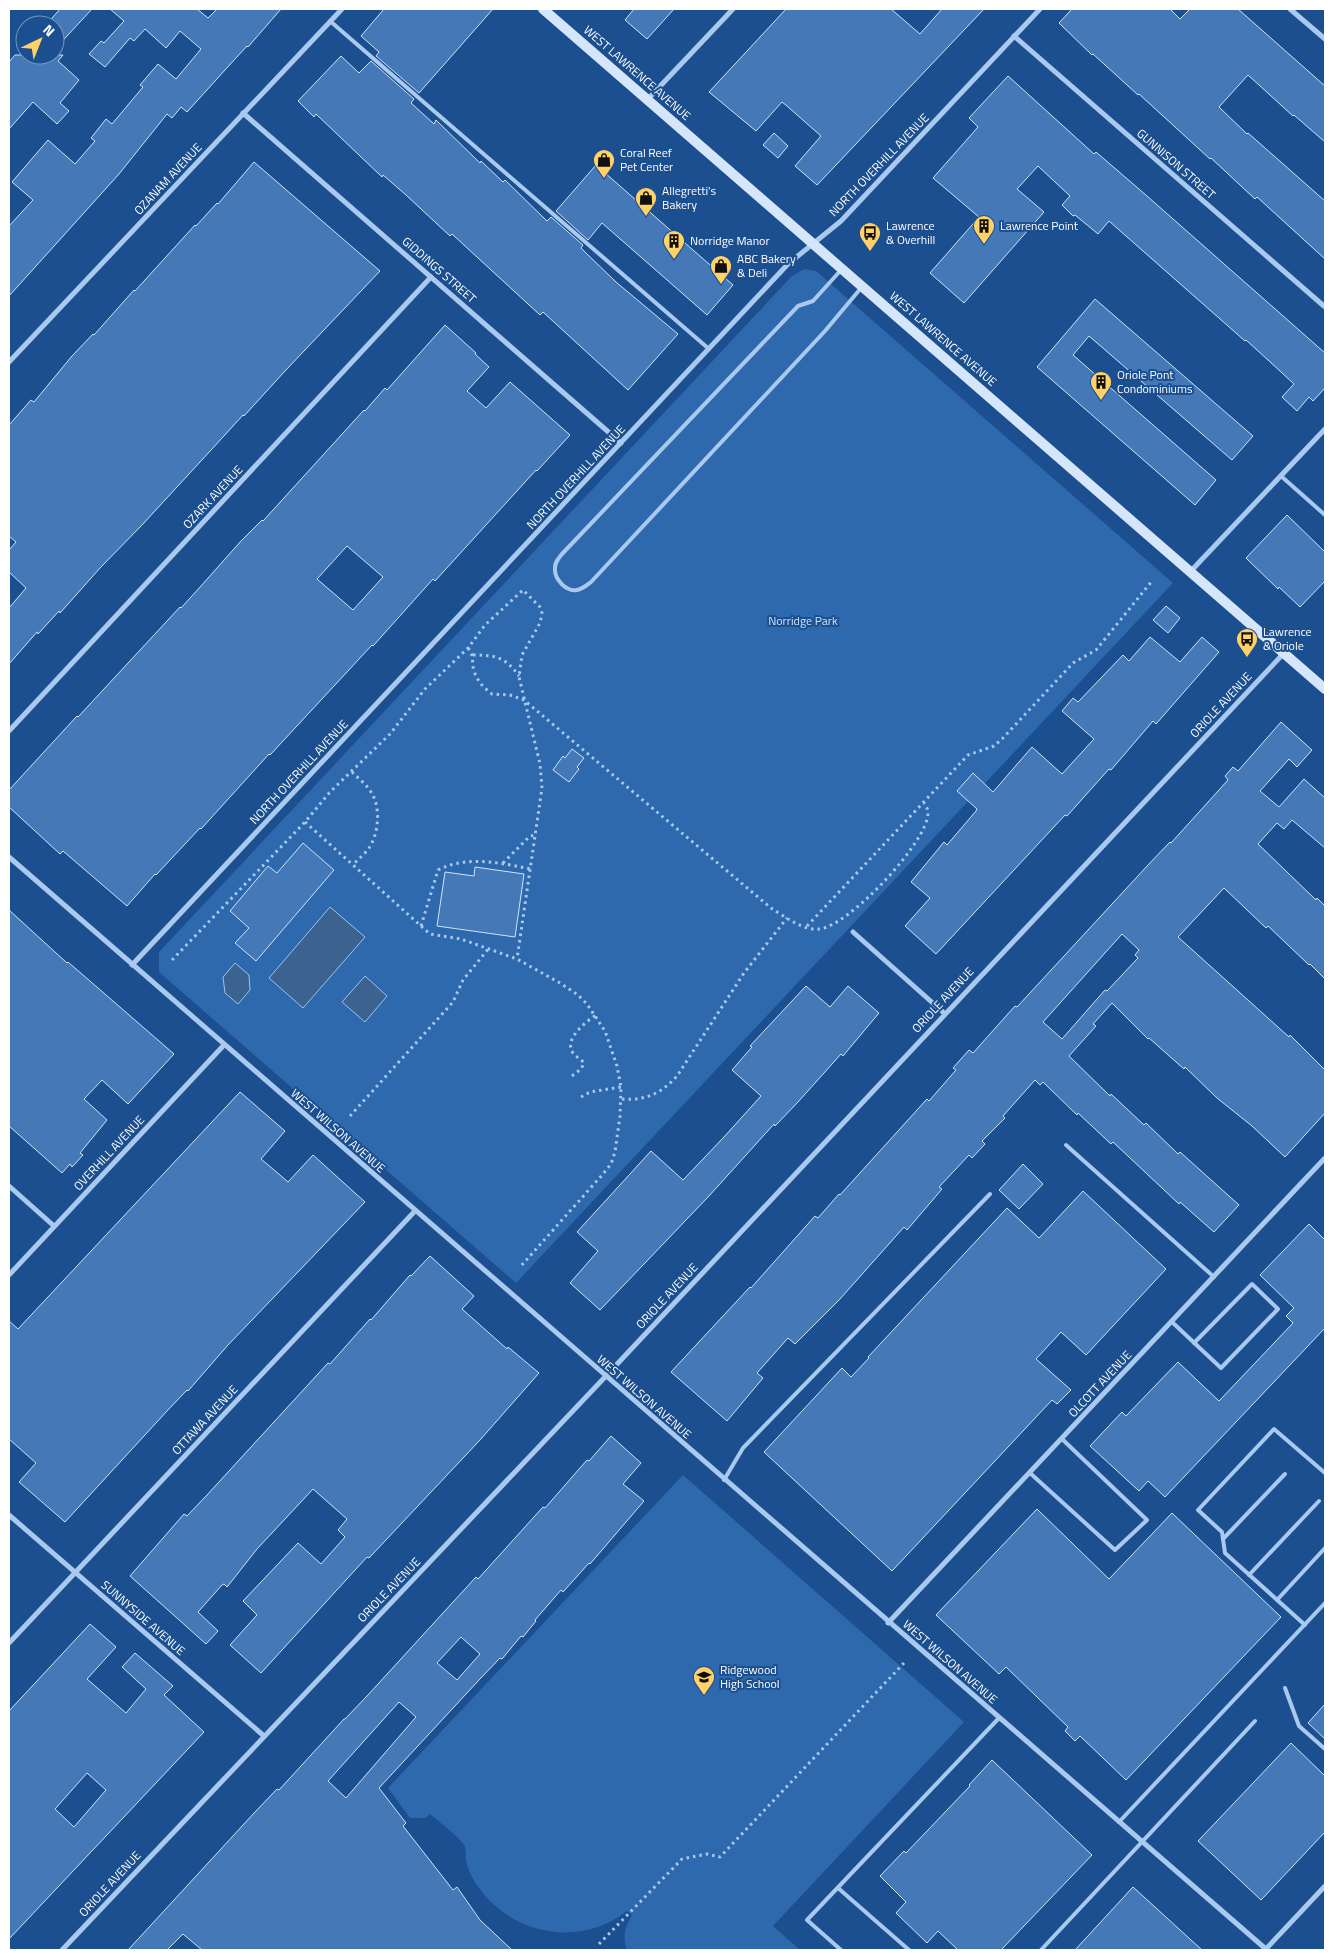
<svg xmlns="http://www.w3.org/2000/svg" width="1334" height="1959" viewBox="0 0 1334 1959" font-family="'Titillium Web',sans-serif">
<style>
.green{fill:#2e69ad}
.water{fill:#3c6290;stroke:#9cc4f0}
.building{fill:#4478b7;stroke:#cfe3fa;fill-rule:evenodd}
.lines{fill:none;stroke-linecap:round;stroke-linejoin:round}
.path{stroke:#a9c9ee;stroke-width:3;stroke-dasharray:2.5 4;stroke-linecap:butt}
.lane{stroke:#a9c9ee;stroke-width:4}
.street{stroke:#a9c9ee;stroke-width:5}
.secondary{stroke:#d6e6fa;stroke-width:10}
.labels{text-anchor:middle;stroke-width:4;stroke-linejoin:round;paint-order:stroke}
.street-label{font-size:12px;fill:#fff;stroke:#1b4f8f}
.poi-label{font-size:12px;fill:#fff;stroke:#1b4f8f;text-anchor:start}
.park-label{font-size:12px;fill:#cfe3fa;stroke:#1b4f8f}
</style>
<rect width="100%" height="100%" fill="#1b4f8f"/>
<g class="green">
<path d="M804,269L816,271L1173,583L516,1283L159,972V952L792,276Z"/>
<path d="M683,1475L964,1722L773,1926L800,1950H627C622,1937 625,1927 632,1915L627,1911C580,1948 513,1935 479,1888C474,1881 469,1873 467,1864C465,1859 467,1850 464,1845C460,1838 438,1821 430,1814L426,1818H410L388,1788Z"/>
</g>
<g class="water">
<path d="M330,907L365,937L303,1008L269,978Z"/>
<path d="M235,963L249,975L250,990L238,1004L225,993L223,977Z"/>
<path d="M365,976L387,996L365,1022L342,1002Z"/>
</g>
<g class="building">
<path d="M60,9H92L55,49V25H46Z"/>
<path d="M110,9H197L208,18L217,9H281L248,47L247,46L225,70L187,112L181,107L172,118L167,114L119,174L9,296V226L33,200L12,182L48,140L75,164L95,141L91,138L106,119L112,124L143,87L140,85L158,64L176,79L201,49L180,31L166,48L145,29L134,41L130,38L105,67L89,54L101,41L104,43L124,21Z"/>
<path d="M384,9H493L419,93L376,56L379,52L361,36Z"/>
<path d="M634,9H674L647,39L625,20Z"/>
<path d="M786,9H891L920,34L942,9H984L817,185L795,166L821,136L787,106L782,102L756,131L709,92Z"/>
<path d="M1072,9H1170L1180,19L1190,9H1238L1325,86V142L1294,115L1293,116L1248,75L1219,107L1247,134L1248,133L1325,201V259L1257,197L1255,199L1211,158L1210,159L1139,94L1138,95L1093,54L1092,55L1059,23Z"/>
<path d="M15,55H63L58,61L79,80L60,103L69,111L57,124L33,102L9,129V62Z"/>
<path d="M341,56L359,73L371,61L414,99L411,103L434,124L436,120L480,163L481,161L503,182L505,180L547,221L551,217L583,245L581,248L585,252L616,282L678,334L628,390L543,312L540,315L452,234L450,236L406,195L383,175L382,177L316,114L314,117L298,101Z"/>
<path d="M1008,76L1094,154L1096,152L1147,196L1325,353V388L1313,401L1309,397L1297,411L1282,397L1294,384L1268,360L1246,340L1245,341L1109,221L1098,234L1075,215L1073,216L1062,205L1070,196L1038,166L1017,189L1044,212L964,303L930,273L979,217L933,178L978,127L969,118Z"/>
<path d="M774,133L788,146L778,158L763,145Z"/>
<path d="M254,162L380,271L285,371L244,416L243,415L223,437L142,525L100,568L60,613L59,611L38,634L37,632L9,664V608L26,588L9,572V550L16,542L9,536V425L31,400L34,402L72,356L93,334L94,335L134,290L135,291L195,225L196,226L217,203L218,204Z"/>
<path d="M596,165L733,285L707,315L602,223L588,240L556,211Z"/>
<path d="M1095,299L1253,436L1232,460L1089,336L1073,355L1216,480L1195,505L1037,367Z"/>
<path d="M445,325L476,353L475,354L489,367L467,391L486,408L510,382L570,435L537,471L536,470L435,581L433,579L373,646L372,645L270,755L269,754L201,829L200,828L156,875L155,874L127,906L63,851L60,854L9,807V790L77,716L78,717L180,607L181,608L201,586L241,541L262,520L263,521L364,410L365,411L385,388L387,390ZM347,546L383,577L353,610L317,579Z"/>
<path d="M1287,515L1325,552V581L1300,607L1279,587L1278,589L1246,558Z"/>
<path d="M1166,606L1180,618L1168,633L1153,620Z"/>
<path d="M1150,637L1180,662L1202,637L1219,652L1156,724L1153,721L1111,770L1109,769L1067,816L1065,815L936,954L905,926L930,898L911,882L944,842L947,845L976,811L977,809L957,791L973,773L993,792L1032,747L1062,774L1094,739L1062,711L1073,698L1078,702L1123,655L1129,661Z"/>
<path d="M1281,722L1312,750L1297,767L1289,759L1260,791L1279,807L1304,779L1325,798V848L1292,820L1284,829L1277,823L1258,844L1316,900L1317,898L1325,906V979L1310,964L1309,965L1268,926L1266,928L1224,888L1178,937L1289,1037L1290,1035L1325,1070V1113L1285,1157L1252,1126L1217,1098L1185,1067L1184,1069L1149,1038L1148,1039L1112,1003L1093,1024L1096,1026L1069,1056L1110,1096L1111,1094L1144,1125L1146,1123L1178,1154L1180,1152L1239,1205L1214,1232L1180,1202L1179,1204L1113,1142L1111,1144L1078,1113L1077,1115L1043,1082L1040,1085L1035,1080L1003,1116L1005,1118L982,1141L985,1144L972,1158L969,1155L939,1187L942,1189L907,1230L904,1227L840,1299L795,1344L788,1338L757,1373L763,1378L727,1421L671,1372L750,1287L751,1288L815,1216L818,1218L839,1194L840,1195L927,1099L929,1101L956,1070L953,1068L969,1050L973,1053L1015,1006L1017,1007L1148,865L1170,842L1171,843L1228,780L1225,776L1233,767L1238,771ZM1122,934L1139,950L1135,955L1138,958L1107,991L1105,990L1062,1039L1043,1022Z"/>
<path d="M572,749L584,758L577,767L579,769L569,782L553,770L563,756L565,758Z"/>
<path d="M303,843L334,870L256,961L235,943L249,928L230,911L268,866L277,873Z"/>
<path d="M475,867L524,874L515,937L437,926L445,872L474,876Z"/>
<path d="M9,910L67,963L68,962L174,1054L128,1104L102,1080L84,1099L107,1120L80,1153L83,1155L72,1167L70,1164L62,1173L9,1126Z"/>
<path d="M806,986L830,1007L848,986L879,1013L843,1056L841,1054L798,1102L775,1126L774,1124L709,1196L600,1310L570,1283L598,1251L577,1232L651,1151L683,1180L724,1137L761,1096L732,1070L752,1047L750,1046Z"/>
<path d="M240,1092L285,1131L261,1159L280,1175L288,1182L313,1155L365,1202L228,1345L188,1391L187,1390L167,1411L65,1522L19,1482L36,1463L9,1439V1321L18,1329Z"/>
<path d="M1023,1164L1043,1184L1019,1209L999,1190Z"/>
<path d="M1083,1191L1166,1269L1086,1355L1061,1332L1036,1359L1071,1390L1057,1404L1052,1400L892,1571L764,1452L842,1368L851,1377L869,1358L868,1357L1007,1208L1039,1238Z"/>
<path d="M1309,1224L1325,1240V1328L1165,1497L1148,1481L1139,1491L1090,1446L1122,1412L1126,1416L1178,1362L1219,1401L1293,1323L1286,1316L1294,1308L1260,1275Z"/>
<path d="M430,1256L474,1296L462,1309L507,1349L508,1347L539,1373L480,1440L369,1558L367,1557L261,1673L230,1645L257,1615L243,1601L298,1543L321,1564L345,1537L338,1530L347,1519L313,1489L257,1549L227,1587L224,1584L222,1585L198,1612L218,1631L206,1644L130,1576L184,1514L187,1516L207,1495L328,1363L330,1364L370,1319L371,1320L410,1275L411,1276Z"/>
<path d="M611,1436L641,1463L623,1484L644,1501L590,1564L589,1563L563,1592L561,1590L535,1620L536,1621L523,1637L521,1636L502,1659L500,1658L479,1680L379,1788L406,1823L403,1826L453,1890L457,1887L480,1920L512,1950H202L183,1934L167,1950H128L255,1812L277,1789L279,1790L344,1719H345L367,1696L476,1577L478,1579L543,1507L545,1508L587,1460L589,1461ZM461,1637L480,1654L457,1680L437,1663ZM399,1702L416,1717L346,1798L328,1781Z"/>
<path d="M1037,1509L1109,1579L1172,1513L1281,1617L1126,1780L1080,1736L1075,1741L1065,1731L1068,1727L1006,1667L999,1674L936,1615Z"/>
<path d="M90,1624L116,1647L87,1679L126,1713L146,1689L122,1667L135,1653L173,1686L164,1695L204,1732L9,1939V1711ZM87,1773L106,1790L74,1827L55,1809Z"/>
<path d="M1325,1704V1739L1308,1723Z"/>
<path d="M1291,1743L1325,1776V1832L1261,1900L1198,1841Z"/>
<path d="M992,1760L1092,1855L1001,1950H958L938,1931L927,1943L896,1913L906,1902L880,1876L904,1851L906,1853L970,1786L969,1785Z"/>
<path d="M1133,1887L1202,1950H1075Z"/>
</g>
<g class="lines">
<g class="path">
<path d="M468,648C475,657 471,661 474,671C477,681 484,688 492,694L510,695L524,700L771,908C784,916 803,931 819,929C848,927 928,842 928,813C928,809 926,806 924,803"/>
<path d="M473,655C496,655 505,657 519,676"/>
<path d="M352,772C358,778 366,784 371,792C381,807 379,833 369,848C365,854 358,859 353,865"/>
<path d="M305,822L430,934L461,939L517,959L560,983L578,995L587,1004L605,1031L617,1066L621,1087L620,1116L615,1152L611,1164L603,1174L521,1266"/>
<path d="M503,863L530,836L536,835"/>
<path d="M421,926L438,870C468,855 500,863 531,869"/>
<path d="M807,926L968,755L994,746L1003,738L1073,663L1096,650L1152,581"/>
<path d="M172,960L305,822L330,792L390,734L425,689L468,648L485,625L523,590L540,607L542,613L540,623L522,655L519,677L540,764L542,788L517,959"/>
<path d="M572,1076L581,1069L584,1063C581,1059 576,1057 573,1053C563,1039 587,1021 596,1015"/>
<path d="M581,1097L590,1092L621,1087"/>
<path d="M622,1099C645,1101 662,1093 677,1076L744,973L787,918"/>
<path d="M350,1116L453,1002L463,980L489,948"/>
<path d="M599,1944L682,1859L707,1854L720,1857L904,1663"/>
</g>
<g class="lane">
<path d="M330,21L709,349"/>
<path d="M841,270L813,301L798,306L562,554C558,559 555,562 555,568C554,579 566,592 577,590C583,589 587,585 591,582L825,331L861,288"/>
<path d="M1281,476L1325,515"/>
<path d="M1066,1145L1214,1277"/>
<path d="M1172,1322L1221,1368L1278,1309L1252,1284L1194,1343"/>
<path d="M1030,1473L1115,1550L1147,1520L1062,1439"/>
<path d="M724,1480L743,1448L990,1194"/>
<path d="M1223,1539L1285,1474"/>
<path d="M1249,1575L1319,1501"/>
<path d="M1277,1600L1325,1548"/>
<path d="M1305,1625L1225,1553L1222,1532L1198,1510L1274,1429L1325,1473"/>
<path d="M1285,1688L1299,1726L1325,1749"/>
<path d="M1119,1822L1325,1603"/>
<path d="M838,1888L909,1950"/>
<path d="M841,1950L807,1920L999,1718"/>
<path d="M1041,1950L1255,1721"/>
</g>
<g class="street">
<path d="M1290,9L1325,39"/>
<path d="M1014,36L1325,307"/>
<path d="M648,99L733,9"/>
<path d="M243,113L621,443"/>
<path d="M9,362L342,9"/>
<path d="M1190,572L1325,429"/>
<path d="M9,731L431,277"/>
<path d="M9,857L1267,1950"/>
<path d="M853,932L944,1013"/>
<path d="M132,965L788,264L841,221L1040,9"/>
<path d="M9,1186L54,1226"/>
<path d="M9,1275L224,1045"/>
<path d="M9,1515L264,1736"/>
<path d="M888,1623L1325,1158"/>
<path d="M9,1643L415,1211"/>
<path d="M62,1950L605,1377L1284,653"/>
<path d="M1265,1950L1325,1886"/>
</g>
<path class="secondary" d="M543,9L1325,689"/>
</g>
<defs>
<g id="shop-pin" transform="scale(1.125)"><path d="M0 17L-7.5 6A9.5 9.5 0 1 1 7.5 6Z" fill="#ffd166" stroke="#1b4f8f"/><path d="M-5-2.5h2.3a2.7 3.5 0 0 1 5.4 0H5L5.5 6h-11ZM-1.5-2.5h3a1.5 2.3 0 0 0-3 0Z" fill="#111"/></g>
<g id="building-pin" transform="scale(1.125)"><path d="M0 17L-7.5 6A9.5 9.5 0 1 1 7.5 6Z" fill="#ffd166" stroke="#1b4f8f"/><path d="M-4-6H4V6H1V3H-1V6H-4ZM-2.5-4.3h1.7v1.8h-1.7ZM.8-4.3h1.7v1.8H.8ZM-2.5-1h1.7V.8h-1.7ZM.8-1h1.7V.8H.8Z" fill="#111"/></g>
<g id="bus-pin" transform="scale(1.125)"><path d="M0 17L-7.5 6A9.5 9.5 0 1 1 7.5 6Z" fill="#ffd166" stroke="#1b4f8f"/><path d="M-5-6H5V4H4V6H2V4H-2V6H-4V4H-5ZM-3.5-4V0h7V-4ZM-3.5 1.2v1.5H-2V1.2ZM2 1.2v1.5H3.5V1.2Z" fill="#111"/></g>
<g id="school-pin" transform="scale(1.125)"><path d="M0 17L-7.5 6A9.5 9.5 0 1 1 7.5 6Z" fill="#ffd166" stroke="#1b4f8f"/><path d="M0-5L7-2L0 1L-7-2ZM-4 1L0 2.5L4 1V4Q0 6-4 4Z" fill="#111"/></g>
</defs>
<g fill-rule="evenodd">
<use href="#shop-pin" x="604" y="160"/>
<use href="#shop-pin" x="646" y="198"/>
<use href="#building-pin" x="984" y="226"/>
<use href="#bus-pin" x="870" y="233"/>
<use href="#building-pin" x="674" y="241"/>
<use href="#shop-pin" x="721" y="266"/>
<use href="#building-pin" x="1101" y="382"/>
<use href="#bus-pin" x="1247" y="639"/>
<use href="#school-pin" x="704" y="1677"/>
</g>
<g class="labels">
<g class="street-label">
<text transform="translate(637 73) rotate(41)" y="4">WEST LAWRENCE AVENUE</text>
<text transform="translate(1176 164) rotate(41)" y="4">GUNNISON STREET</text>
<text transform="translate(879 165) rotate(-46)" y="4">NORTH OVERHILL AVENUE</text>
<text transform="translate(168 179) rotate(-47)" y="4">OZANAM AVENUE</text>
<text transform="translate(439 270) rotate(41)" y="4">GIDDINGS STREET</text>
<text transform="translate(943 339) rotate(41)" y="4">WEST LAWRENCE AVENUE</text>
<text transform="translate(576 477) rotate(-47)" y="4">NORTH OVERHILL AVENUE</text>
<text transform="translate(213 497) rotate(-47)" y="4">OZARK AVENUE</text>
<text transform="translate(1221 705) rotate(-47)" y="4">ORIOLE AVENUE</text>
<text transform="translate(299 772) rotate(-47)" y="4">NORTH OVERHILL AVENUE</text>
<text transform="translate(943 1000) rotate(-47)" y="4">ORIOLE AVENUE</text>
<text transform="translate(338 1131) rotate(41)" y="4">WEST WILSON AVENUE</text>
<text transform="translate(109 1153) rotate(-47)" y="4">OVERHILL AVENUE</text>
<text transform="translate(667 1296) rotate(-47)" y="4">ORIOLE AVENUE</text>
<text transform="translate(1100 1384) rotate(-47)" y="4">OLCOTT AVENUE</text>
<text transform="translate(644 1397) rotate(41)" y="4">WEST WILSON AVENUE</text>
<text transform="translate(205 1420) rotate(-47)" y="4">OTTAWA AVENUE</text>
<text transform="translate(389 1590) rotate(-46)" y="4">ORIOLE AVENUE</text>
<text transform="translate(143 1618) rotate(41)" y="4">SUNNYSIDE AVENUE</text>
<text transform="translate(950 1662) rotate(41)" y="4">WEST WILSON AVENUE</text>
<text transform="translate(110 1884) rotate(-47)" y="4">ORIOLE AVENUE</text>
</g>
<g class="poi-label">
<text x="620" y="157">Coral Reef<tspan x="620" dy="14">Pet Center</tspan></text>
<text x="662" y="195">Allegretti's<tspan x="662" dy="14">Bakery</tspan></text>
<text x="886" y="230">Lawrence<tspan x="886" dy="14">&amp; Overhill</tspan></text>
<text x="1000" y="230">Lawrence Point</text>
<text x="690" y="245">Norridge Manor</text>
<text x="737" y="263">ABC Bakery<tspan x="737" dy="14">&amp; Deli</tspan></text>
<text x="1117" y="379">Oriole Pont<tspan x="1117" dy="14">Condominiums</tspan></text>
<text x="1263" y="636">Lawrence<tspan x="1263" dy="14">&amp; Oriole</tspan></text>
<text x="720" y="1674">Ridgewood<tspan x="720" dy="14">High School</tspan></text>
</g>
<g class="park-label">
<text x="803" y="625">Norridge Park</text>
</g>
</g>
<rect width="1334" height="1959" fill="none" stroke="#ffffff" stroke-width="20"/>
<g transform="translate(40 40) rotate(43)"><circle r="24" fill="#1b4f8f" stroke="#7695bc"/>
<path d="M0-4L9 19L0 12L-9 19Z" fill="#ffd166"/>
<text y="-8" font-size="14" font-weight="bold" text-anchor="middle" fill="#ffffff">N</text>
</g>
</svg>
